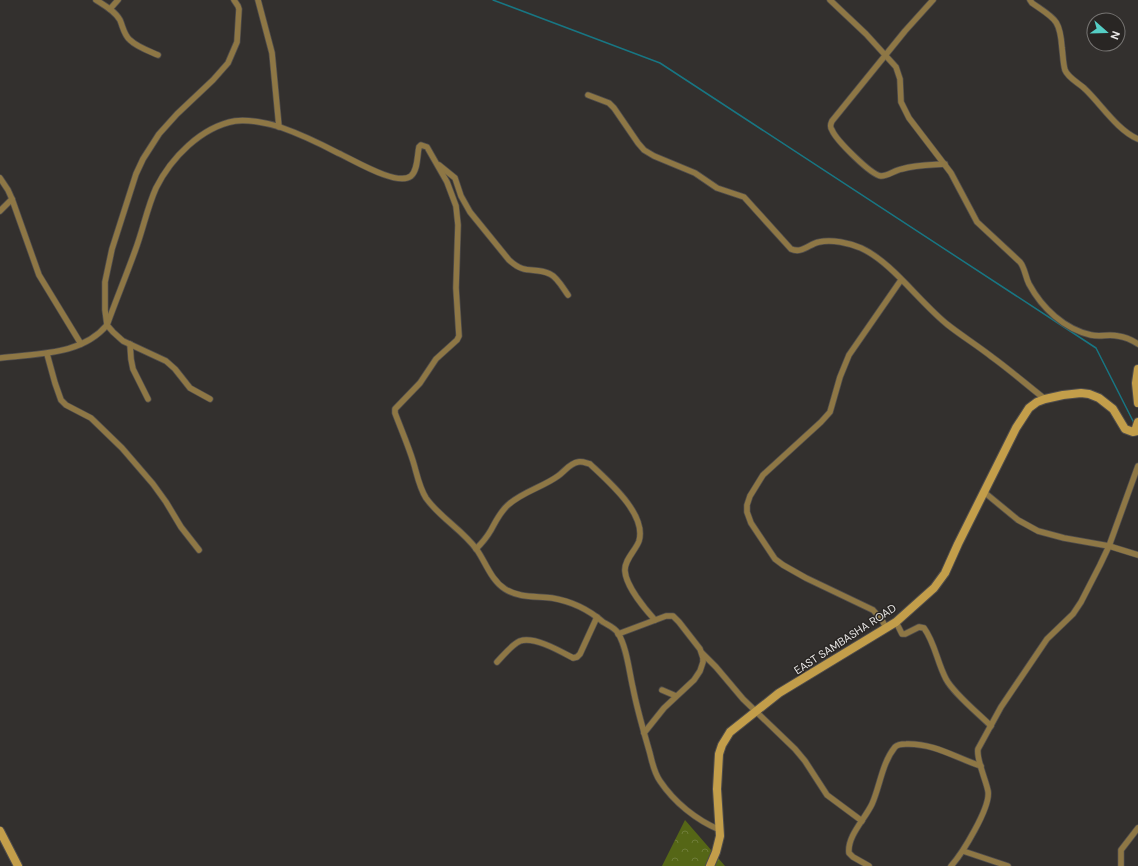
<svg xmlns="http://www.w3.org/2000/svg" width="1138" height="866" viewBox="0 0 1138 866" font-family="'DM Sans',sans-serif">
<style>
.forest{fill:url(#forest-crowns)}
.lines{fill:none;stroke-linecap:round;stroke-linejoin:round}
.stream{stroke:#187683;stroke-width:1.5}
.street-casing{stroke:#504d4c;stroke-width:7}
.secondary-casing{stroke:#504d4c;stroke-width:10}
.street{stroke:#8e7745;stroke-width:5.5}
.secondary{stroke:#c39e4a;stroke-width:8}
.labels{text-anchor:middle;stroke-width:3;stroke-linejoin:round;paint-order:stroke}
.street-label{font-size:11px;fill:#eae8e7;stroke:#292624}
</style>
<defs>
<pattern id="forest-crowns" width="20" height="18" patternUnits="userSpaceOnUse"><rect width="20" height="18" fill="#556616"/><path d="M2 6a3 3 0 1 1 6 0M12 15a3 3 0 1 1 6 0" fill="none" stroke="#6e7c38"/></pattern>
</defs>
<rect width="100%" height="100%" fill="#33302e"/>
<path class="forest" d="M685,820L725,866H662Z"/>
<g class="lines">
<path class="stream" d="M493,0L660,63L1096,348L1134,423"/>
<g class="street-casing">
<g id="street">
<path d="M96,0C104,5 115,11 120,20C123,27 124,35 130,40C137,47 149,51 158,55"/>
<path d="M258,0L272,53L279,127"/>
<path d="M830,0L866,34L896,67L900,79L901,102L909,118L951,173L977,222L1020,262C1025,268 1025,276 1029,284C1042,308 1064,329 1091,335C1100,337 1109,334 1118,336C1125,337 1132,340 1138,344"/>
<path d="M933,0L905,31L832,121C830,125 830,127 832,130C836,140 871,175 881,176C888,176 895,170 902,169C915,165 931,165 945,164"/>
<path d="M1030,0L1032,3C1055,19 1060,19 1062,48C1063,55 1063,63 1065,70C1068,78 1079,83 1085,89C1101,104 1117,130 1138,139"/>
<path d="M110,9L118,0"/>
<path d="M588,95L609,103L614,108L638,143L644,150L654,156L695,173L717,188L744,197L791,249C802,254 809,244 819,242C832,239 849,243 861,248C892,262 920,303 948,325C962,336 978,346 992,357C1010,370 1027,385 1045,399"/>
<path d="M439,165L455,178L461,196L470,212L509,260C526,276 534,266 550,274C557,277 563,288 568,295"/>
<path d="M0,178L8,190L12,199L39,275L81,344"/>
<path d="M0,211L12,199"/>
<path d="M130,344L131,359L133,369L148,399"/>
<path d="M47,354L55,383L61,400L66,405L91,418L122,448L153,484L166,502L181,527L199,550"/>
<path d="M0,358C37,353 81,356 107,325C116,300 126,276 135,251C143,230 147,208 156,188C171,158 201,127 235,121C247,119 268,123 280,127C300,134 319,143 338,153C352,159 397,187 411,176C418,170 417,156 419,147L421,145L427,147L447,182L456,206L458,225L456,288L459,336L457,340L436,359L420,383L395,409V413C401,429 408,445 413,461C417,474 419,487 426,498C440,518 463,530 477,550C486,563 491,580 505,589C519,598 536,596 552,598C570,601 589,610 603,622C608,625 615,628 618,633C627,648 629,671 633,688C637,709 643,729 649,750C652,760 653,771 660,781C674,802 696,820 720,830"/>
<path d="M210,399L190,388L175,369L166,361L123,341L113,332L107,325L105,310V282L112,249L136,174L143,159L159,134L177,114L213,80L228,63L237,42L239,9L238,6L234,0"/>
<path d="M984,492L1018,520L1038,531L1064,538L1109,546L1138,555"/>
<path d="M476,549C482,543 487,537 491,530C496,521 500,512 508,505C522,492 543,487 558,476C565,471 570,463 578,462C582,461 586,463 590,464C608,481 647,514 639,541C636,550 624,560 625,571C626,586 645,609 655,620"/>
<path d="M896,622L902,634H905L919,627L924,628C935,643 937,662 946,679C954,694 978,713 991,726"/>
<path d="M886,628L882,620L873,610L806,578L783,565L775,559L751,523L747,512V505L750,496L763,475L821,422L830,412L840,377L849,355L901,280"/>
<path d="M618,634L666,616H673L679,622L700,649L703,658V662L700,671L694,680L664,708L644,733"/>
<path d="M702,653L716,667L743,699L795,749L805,761L827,795L862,821"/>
<path d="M497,662C503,656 511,645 520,641C534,636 560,651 573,658L577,657L580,654L597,617"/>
<path d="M662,690L676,696"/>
<path d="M963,851L1008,866"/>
<path d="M869,866L853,857L849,853C847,836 865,819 872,804C880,786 882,763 895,747C898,744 902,744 906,744C934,743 956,758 981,766"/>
<path d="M951,866C962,854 991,807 988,791C986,780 976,759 978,749L1001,707L1047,639L1073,614L1081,602L1100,565L1109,546L1138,466"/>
<path d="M1121,866V850L1138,828"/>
</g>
</g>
<g class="secondary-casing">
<g id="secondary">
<path d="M1138,369L1136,383L1138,403"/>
<path d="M0,831L18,866"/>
<path d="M710,866L716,852L720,836L717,789L719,754L722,745L730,732L779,693L896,622L934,588L945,573L958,544L1016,428L1029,408L1037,402L1045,399L1063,395L1081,393L1089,394L1099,398L1113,409L1125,429L1133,432L1137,431L1136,428L1138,422"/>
</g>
</g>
<use href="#street" class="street"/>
<use href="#secondary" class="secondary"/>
</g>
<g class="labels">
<g class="street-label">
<text transform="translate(845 639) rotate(-33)" y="4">EAST SAMBASHA ROAD</text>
</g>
</g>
<g transform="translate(1106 32) rotate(110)"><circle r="19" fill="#292624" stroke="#767472"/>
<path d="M0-3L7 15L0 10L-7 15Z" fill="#55cec5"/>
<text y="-6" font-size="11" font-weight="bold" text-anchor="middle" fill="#eae8e7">N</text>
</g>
</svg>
